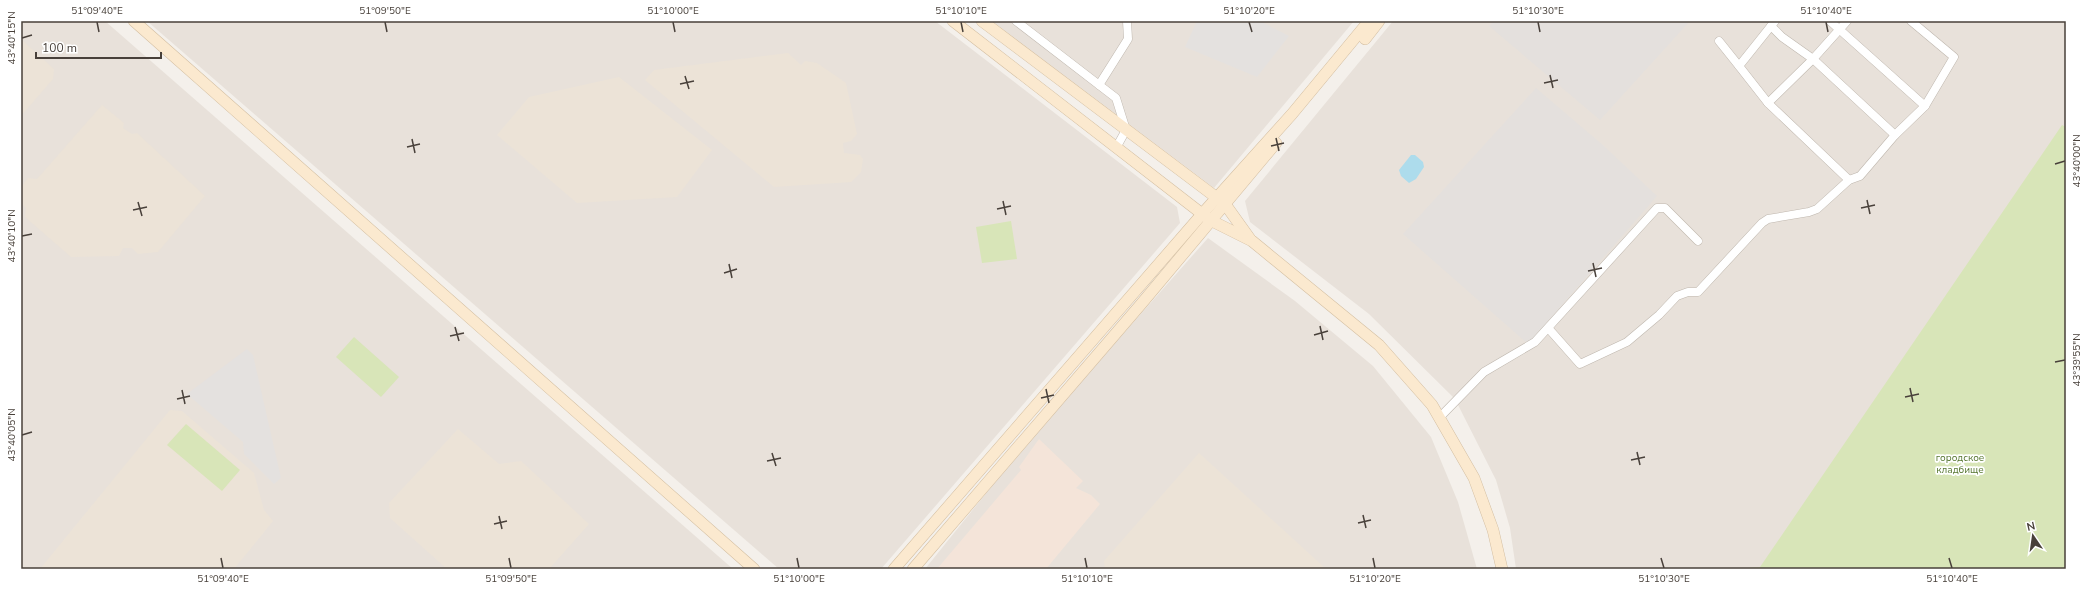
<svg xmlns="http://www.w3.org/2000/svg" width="2087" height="590" viewBox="0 0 2087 590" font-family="'Nunito Sans',sans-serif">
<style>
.residential{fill:#e8e1da}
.commercial{fill:#f4e4d9}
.industrial{fill:#e4e0dd}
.education{fill:#ece3d7}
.green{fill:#d8e5b8}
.parking{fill:#e4e1df}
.water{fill:#addcec}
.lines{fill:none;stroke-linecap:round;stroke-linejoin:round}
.street-casing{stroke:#bfb7ae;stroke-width:9}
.secondary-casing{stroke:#d3bea1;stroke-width:12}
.street{stroke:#fff;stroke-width:8}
.secondary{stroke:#fbe9cf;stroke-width:11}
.ticks{fill:none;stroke:#48403a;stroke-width:1.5}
.labels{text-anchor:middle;stroke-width:3.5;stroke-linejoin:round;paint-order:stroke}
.park-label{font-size:10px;fill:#567630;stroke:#fff}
.neatline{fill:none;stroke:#48403a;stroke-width:1.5}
.ticks-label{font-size:10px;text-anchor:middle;fill:#48403a}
</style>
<rect width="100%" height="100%" fill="#f4f0eb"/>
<g class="residential">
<path d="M21,21H105L733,569H21Z"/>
<path d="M147,21H935L1177,207L1180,223L881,569H779Z"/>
<path d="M992,21H1354L1214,188Z"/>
<path d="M1393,21H2066V569H1516L1510,528L1496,480L1455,399L1369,314L1250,222L1245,201Z"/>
<path d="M1208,238L1295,301L1373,366L1431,437L1458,502L1477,569H925L1025,445Z"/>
</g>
<path class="commercial" d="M1039,439L1083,481L1076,488L1091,495L1100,504L1046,569H937L1021,470L1019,467Z"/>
<g class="industrial">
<path d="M1494,21H1690L1600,120L1489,26Z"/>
<path d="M1536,88L1604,146L1657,196L1528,344L1403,234Z"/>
</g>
<g class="education">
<path d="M21,39L54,69L53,79L21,116Z"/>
<path d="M788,53L801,65L805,61L817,63L846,83L857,134L851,141L843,143L844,153L860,155L863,159L861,172L851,182L774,187L645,80L654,70Z"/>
<path d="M619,77L712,150L677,197L577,203L497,135L529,97Z"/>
<path d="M102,105L124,123L123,128L132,134L137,133L205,196L158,252L138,254L132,248H123L119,256L71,257L25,217L26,208L21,203V187L28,178L37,179Z"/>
<path d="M170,410L182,411L254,473L264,510L273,521L234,569H40Z"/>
<path d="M458,429L499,464L521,461L589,524L549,569H447L390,518L389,503Z"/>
<path d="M1199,453L1325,568V569H1105L1104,561Z"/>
</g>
<g class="green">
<path d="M2062,125L2066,127V569H1735L1760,567Z"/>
<path d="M1011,221L1017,259L982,263L976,227Z"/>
<path d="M354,337L399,377L381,397L336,357Z"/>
<path d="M186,424L240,470L222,491L167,445Z"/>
</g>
<g class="parking">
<path d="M1197,21L1262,22L1289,36L1257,77L1185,47Z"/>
<path d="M247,349L253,355L281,478L274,484L244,454L243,442L187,394Z"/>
</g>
<path class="water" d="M1411,155H1415L1423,162L1424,167L1416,179L1409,183L1401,176L1399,170Z"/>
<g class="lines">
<g class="street-casing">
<g id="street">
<path d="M1016,21L1116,98L1126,130L1116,148"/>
<path d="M1775,21L1771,26L1782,37L1813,59L1895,135L1925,106"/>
<path d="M1830,21L1925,106L1954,57L1911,21"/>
<path d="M1847,21L1813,59L1768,103L1849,180"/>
<path d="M1719,41L1739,66L1771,26"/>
<path d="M1739,66L1768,103"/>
<path d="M1099,85L1128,39L1127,21"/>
<path d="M1549,329L1580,364L1627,342L1659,315L1677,296L1688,292H1698L1762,223L1768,219L1809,212L1817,209L1849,180L1860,176L1895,135"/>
<path d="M1440,417L1484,372L1535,342L1657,208H1665L1698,241"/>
</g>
</g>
<g class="secondary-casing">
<g id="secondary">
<path d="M134,21L754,569"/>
<path d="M953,21L1210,220L1252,241L1379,345L1432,405L1474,478L1493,530L1502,569"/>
<path d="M982,21L1225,204L1250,239"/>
<path d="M1365,39L1379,21"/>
<path d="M894,569L1203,213L1292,114L1369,21"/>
<path d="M913,569L1142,303L1276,143"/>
</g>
</g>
<use href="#street" class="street"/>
<use href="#secondary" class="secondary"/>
</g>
<path class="ticks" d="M97,22L99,32M385,22L387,32M673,22L675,32M961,22L963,32M1249,22L1252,32M1538,22L1540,32M1826,22L1828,32M22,38L32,35M1550,75L1553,88M685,76L689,89M1544,83L1558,80M680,84L694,81M1276,138L1279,151M412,139L415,153M1271,146L1284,143M407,147L420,144M2055,164L2065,161M1867,200L1870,214M1003,201L1006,215M138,202L142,216M1861,208L1875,205M997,209L1011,206M133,210L147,207M22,236L32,234M1593,263L1596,277M729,264L732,278M1588,271L1602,268M724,273L737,269M1320,326L1323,340M455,327L459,341M1314,335L1328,331M450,336L464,333M2055,362L2065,360M1910,388L1913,402M1046,389L1049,403M182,390L185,404M1905,397L1919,394M1041,398L1054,395M177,399L190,396M22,435L32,432M1637,452L1640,465M772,453L776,466M1631,460L1645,457M767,461L781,458M1363,515L1366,528M499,516L502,529M1358,523L1371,520M494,524L507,521M221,558L223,568M509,558L511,568M797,558L799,568M1085,558L1087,568M1373,558L1375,568M1661,558L1664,568M1949,558L1952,568"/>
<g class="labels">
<g class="park-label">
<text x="1960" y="461">городское<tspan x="1960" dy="12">кладбище</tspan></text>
</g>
</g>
<rect width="2087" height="590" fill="none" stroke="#ffffff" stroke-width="44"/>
<g transform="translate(2033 536) rotate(347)" stroke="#ffffff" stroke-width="3" paint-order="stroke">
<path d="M0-3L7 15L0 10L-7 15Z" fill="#48403a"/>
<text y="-6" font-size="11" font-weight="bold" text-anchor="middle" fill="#48403a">N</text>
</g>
<path d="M36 52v6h125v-6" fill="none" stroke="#48403a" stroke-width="2"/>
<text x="42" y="52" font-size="12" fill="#48403a" stroke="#ffffff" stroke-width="3" paint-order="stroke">100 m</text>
<rect x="22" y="22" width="2043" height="546" class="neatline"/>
<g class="ticks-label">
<text x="97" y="14">51°09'40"E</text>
<text x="385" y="14">51°09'50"E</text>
<text x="673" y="14">51°10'00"E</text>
<text x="961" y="14">51°10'10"E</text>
<text x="1249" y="14">51°10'20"E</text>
<text x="1538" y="14">51°10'30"E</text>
<text x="1826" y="14">51°10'40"E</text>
<text transform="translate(11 38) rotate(-90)" y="4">43°40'15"N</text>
<text transform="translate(2076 161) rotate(-90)" y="4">43°40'00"N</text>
<text transform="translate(11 236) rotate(-90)" y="4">43°40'10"N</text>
<text transform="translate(2076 360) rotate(-90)" y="4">43°39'55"N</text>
<text transform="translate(11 435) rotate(-90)" y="4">43°40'05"N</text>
<text x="223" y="582">51°09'40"E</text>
<text x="511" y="582">51°09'50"E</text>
<text x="799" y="582">51°10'00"E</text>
<text x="1087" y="582">51°10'10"E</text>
<text x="1375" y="582">51°10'20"E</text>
<text x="1664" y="582">51°10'30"E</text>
<text x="1952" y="582">51°10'40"E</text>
</g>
</svg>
